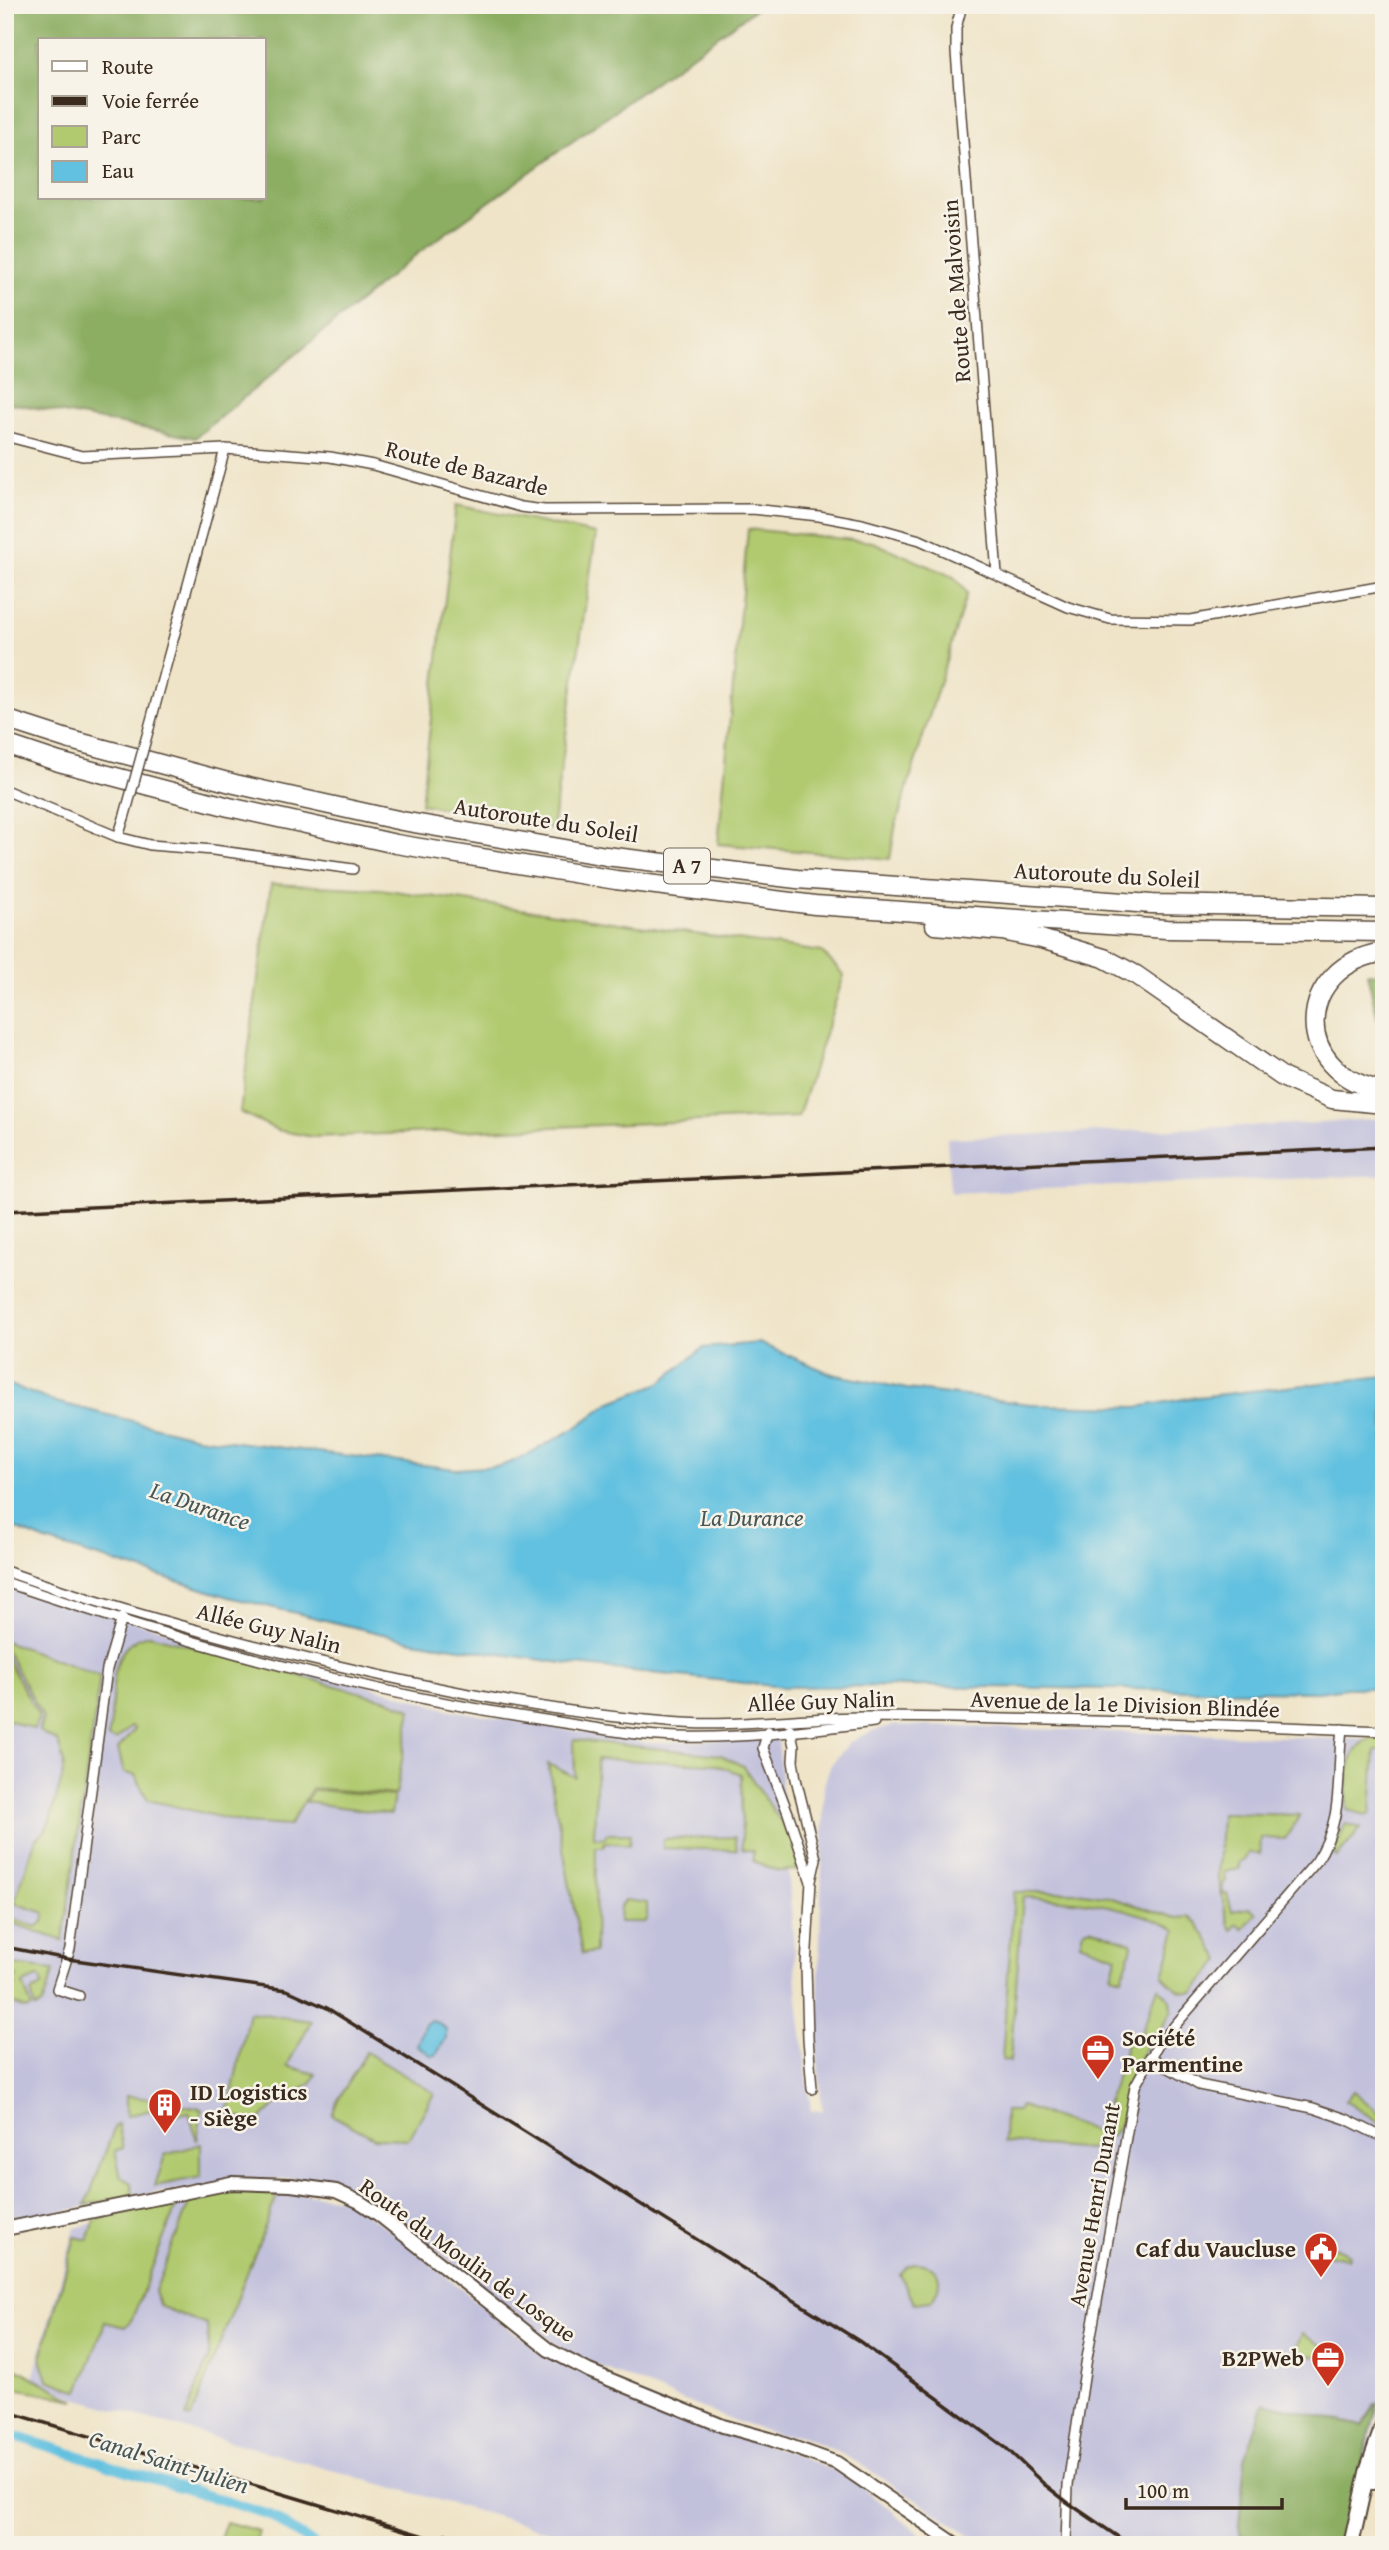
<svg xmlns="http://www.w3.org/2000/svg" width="1389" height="2550" viewBox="0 0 1389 2550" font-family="'Gentium Book Plus',serif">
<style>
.industrial{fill:#c2c1dc}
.green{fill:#b1ca6f;stroke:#767a46;stroke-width:2}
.forest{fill:#8cae62;stroke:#646c40;stroke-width:2;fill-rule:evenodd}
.water{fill:#62c1e0;stroke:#4e767f;stroke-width:2}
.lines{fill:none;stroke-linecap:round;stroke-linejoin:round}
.canal{stroke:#62c1e0;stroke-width:10}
.minor-casing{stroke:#564638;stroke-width:12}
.tertiary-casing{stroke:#564638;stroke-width:16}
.primary-casing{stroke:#564638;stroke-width:18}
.motorway-casing{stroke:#564638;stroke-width:21}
.minor{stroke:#fff;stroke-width:9}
.tertiary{stroke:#fff;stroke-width:12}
.primary{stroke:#fff;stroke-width:14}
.motorway{stroke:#fff;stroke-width:18}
.rail{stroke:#3b2a1e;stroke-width:3.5}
.minor-bridge-casing{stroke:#564638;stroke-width:12;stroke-linecap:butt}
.minor-bridge{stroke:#fff;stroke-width:9}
.labels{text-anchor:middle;stroke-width:5;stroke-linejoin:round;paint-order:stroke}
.shield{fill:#f7f3e8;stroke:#73665b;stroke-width:2}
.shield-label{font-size:21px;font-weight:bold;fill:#3b2a1e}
.street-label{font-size:23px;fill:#3b2a1e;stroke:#f7f3e8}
.poi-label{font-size:23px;font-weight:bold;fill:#3b2a1e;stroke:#f7f3e8;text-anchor:start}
.water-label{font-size:24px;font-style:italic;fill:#475758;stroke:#f7f3e8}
</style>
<rect width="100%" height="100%" fill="#f7f3e8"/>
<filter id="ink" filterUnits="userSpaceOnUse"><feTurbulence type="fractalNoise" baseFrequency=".0143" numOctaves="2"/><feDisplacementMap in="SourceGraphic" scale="14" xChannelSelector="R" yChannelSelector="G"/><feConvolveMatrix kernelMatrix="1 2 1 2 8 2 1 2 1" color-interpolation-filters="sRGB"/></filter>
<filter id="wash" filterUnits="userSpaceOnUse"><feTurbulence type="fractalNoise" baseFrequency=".00686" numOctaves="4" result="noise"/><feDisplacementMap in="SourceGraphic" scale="28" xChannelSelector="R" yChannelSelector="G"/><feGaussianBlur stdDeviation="1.57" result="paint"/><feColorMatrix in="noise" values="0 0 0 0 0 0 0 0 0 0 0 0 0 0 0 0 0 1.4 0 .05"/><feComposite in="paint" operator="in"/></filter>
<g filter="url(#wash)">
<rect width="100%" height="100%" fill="#efe4c8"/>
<g class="industrial">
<path d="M1384,1118V1175L950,1193L947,1138L1322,1123Z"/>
<path d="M5,1588L269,1657L451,1710L647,1743L778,1738L798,2000L811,2111L822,2110L817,2052L824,1785L830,1766L850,1742L874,1730L897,1725L1384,1740V2390L1342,2545H986L850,2458L802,2436L777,2435L731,2420L564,2352L375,2202L336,2186L286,2178L154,2193L5,2223Z"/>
<path d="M222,2189L278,2190L343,2199L390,2230L512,2331L571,2369L835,2471L857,2483L935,2545H598L79,2399L33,2378L75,2228Z"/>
</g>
<g class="green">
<path d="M456,505L596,534L552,829L421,804Z"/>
<path d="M748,529L873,542L954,577L967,593L895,828L890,859L718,844Z"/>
<path d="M271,884L380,889L822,952L844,975L798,1117L313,1137L277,1130L240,1112Z"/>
<path d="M150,1635L388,1700L411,1709L396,1795L312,1788L289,1826L245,1823L148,1800L135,1775L124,1773L118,1749L135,1729L132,1726L116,1740L108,1738C118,1700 101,1644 150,1635Z"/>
<path d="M5,1641L100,1676L63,1941L7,1921L9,1917L37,1927L43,1922L45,1913L14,1903L36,1838L45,1831L50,1820L62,1778L64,1763L58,1742L39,1731L43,1717L5,1649Z"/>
<path d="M5,1656L39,1716L34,1729L5,1719Z"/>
<path d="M1373,1738H1384V1750H1375L1371,1813L1366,1815L1347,1810C1347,1785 1344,1747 1373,1738Z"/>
<path d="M574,1740L721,1755L743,1766L797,1845L798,1870L778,1871L753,1861V1851L742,1849L741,1774L714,1764L597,1759L594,1837L605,1838L606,1834H630L629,1845L604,1842V1847H596L595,1952L582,1954L548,1764L575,1777Z"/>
<path d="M313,1790L394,1796L391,1814L305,1802Z"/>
<path d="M1221,1813L1300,1815L1285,1839L1261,1838L1260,1854L1249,1852L1244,1860L1239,1862V1869L1224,1872L1225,1881L1222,1883L1223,1894H1227L1232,1911L1250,1908L1257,1913L1243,1929L1237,1924L1232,1930L1229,1926L1218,1879Z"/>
<path d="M1345,1824L1361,1828L1337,1857L1333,1853Z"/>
<path d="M735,1837L737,1849L734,1850L663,1848V1839Z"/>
<path d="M1014,1892H1076L1105,1896L1177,1918L1189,1917L1197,1923L1221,1960L1194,1992C1178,1993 1174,1987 1163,1976L1176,1930C1129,1903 1076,1901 1023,1897L1010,2062L1002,2060Z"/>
<path d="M626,1900L647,1903V1919L644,1922H619L620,1907Z"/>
<path d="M1090,1928L1131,1943L1132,1947L1122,1978L1111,1975L1117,1956L1080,1943L1083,1931Z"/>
<path d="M5,1964L54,1970L42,2005L35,2008L31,1992L42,1985L39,1977L23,1984L32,2008L26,2009L5,2001V1992L16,1987L14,1981L17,1977L15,1974L5,1970Z"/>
<path d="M1158,1987L1171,2000L1172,2010L1162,2028L1144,2049L1128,2083L1124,2091V2111L1119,2125L1112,2136L1104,2137L1090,2149L1004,2142L1005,2111H1017L1021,2106L1098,2132L1128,2041L1138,2043Z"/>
<path d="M249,2012L311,2021L287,2066L316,2074L312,2082L275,2106L256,2124L228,2113Z"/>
<path d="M366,2052L434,2093L409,2139L374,2138L332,2115L337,2102Z"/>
<path d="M1353,2091L1384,2117V2125L1345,2101Z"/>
<path d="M126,2096L168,2101L165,2107L126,2116Z"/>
<path d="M172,2104L202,2108L197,2141L189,2112L167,2117Z"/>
<path d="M118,2124L123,2148L115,2151L121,2177L131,2183L133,2195L86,2205L115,2126Z"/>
<path d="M201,2144V2177L155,2186L165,2155Z"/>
<path d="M223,2190L278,2193L191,2418L186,2417L209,2356L207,2325L159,2306L155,2291L191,2198L199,2194Z"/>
<path d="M179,2199L132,2319L125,2327L105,2322L79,2391L48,2380L41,2358L75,2237L88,2240L95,2220Z"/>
<path d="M1310,2236L1349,2254L1348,2258L1303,2250L1304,2247H1308Z"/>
<path d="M915,2263C941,2264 945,2282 931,2301L914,2303L900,2274L907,2267Z"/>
<path d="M1302,2334L1330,2350L1329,2358L1293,2353Z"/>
<path d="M5,2362L75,2400L5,2386Z"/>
<path d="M226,2522L259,2531L255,2545H218Z"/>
</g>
<g class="forest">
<path d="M5,5H761L417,254L195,438L5,402ZM40,40H264V198H40Z"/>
<path d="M1367,973L1384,974V1046Z"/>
<path d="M1264,2403L1362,2426L1374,2405L1378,2403L1339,2545H1242L1239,2525L1245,2459Z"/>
</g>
<g class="water">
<path d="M759,1343L832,1374L907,1389L1038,1405L1138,1407L1189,1398L1384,1376V1688H1346L1318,1692L912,1686L782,1687L576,1665L412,1641L229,1597L46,1541L5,1524V1383L52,1401L197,1437L456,1469L501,1466L523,1457L574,1429L609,1403L660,1383L703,1348Z"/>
<path d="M430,2021L439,2023L446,2029V2038L436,2055L432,2056L417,2045L425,2024Z"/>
</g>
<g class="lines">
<path class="canal" d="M5,2433L270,2515L314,2545"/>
</g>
</g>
<g filter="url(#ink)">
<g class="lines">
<g class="minor-casing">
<g id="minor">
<path d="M962,5L956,28V52L997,574"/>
<path d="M5,436L82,456L225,449L330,457L373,465L521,507L544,510L752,509L819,516L862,524L920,540L1068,607L1110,619L1190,620L1384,586"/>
<path d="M149,728L225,449"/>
<path d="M5,790L118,837L150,845L213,850L353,869"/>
<path d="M118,837L125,815"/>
<path d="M5,1571C104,1606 206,1634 309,1659C427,1687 546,1712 668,1722C733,1728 799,1717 864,1717C1037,1718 1211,1724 1384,1731"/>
<path d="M5,1582C177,1641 352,1690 532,1718C581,1725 630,1736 679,1737C744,1739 810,1730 874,1722"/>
<path d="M790,1729L794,1746L793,1761L796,1779L816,1859L811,1881L806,1966L808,2038L812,2089"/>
<path d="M768,1731L763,1748L788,1813L810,1879"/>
<path d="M79,1996L57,1989L70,1949L107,1669L122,1618"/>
<path d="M1150,2057L1199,2085L1313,2108L1346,2119L1384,2138"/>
<path d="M1066,2545L1068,2485L1086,2364L1135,2086L1158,2045L1316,1862C1345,1818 1336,1778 1342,1729"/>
</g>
</g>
<g class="tertiary-casing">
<path id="tertiary" d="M5,2229L231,2183L291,2185L336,2191L360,2202L378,2214L549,2350L589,2371L723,2426L770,2439L837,2463L957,2545"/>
</g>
<g class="primary-casing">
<g id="primary">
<path d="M1373,2482L1384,2454"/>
<path d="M1351,2545L1368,2468L1384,2423"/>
</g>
</g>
<g class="motorway-casing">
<g id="motorway">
<path d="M5,719L67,739L235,784L402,821L606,856L797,879L1152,904L1384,908"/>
<path d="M5,744L59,762L229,807L396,844L616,880L815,905L1166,929L1384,932"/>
<path d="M935,925L1002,931L1041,939L1104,958L1136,975L1284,1078L1332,1099L1384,1104"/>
<path d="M1384,952C1296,965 1287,1073 1384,1091"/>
</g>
</g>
<use href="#minor" class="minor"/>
<use href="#tertiary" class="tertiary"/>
<use href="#primary" class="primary"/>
<use href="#motorway" class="motorway"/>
<g class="rail">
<path d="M5,1211L1384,1147"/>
<path d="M5,1947L68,1959L287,1990L327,2008L859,2341L1006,2448L1044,2484L1067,2502L1130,2545"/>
<path d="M5,2411L454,2545"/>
<path d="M445,2534L483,2545"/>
</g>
<g class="minor-bridge-casing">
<path id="minor-bridge" d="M125,815L149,728"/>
</g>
<use href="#minor-bridge" class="minor-bridge"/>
</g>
</g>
<defs>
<g id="office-pin" transform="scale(1.75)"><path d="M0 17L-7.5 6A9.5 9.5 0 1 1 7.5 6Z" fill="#c8321e" stroke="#f7f3e8"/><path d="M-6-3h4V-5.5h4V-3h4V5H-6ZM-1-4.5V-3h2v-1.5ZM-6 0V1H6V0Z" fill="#fff"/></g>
<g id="building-pin" transform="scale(1.75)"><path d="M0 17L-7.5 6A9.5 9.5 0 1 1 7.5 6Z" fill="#c8321e" stroke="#f7f3e8"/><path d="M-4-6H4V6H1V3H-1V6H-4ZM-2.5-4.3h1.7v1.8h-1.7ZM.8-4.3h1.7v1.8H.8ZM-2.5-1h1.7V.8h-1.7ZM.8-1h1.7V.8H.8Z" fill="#fff"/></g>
<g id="civic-pin" transform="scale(1.75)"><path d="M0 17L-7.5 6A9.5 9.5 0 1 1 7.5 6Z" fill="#c8321e" stroke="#f7f3e8"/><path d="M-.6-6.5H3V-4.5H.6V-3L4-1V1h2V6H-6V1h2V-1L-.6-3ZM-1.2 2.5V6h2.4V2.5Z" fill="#fff"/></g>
</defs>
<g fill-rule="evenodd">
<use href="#office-pin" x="1098" y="2051"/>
<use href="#building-pin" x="165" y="2105"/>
<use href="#civic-pin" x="1321" y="2249"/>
<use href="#office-pin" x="1328" y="2358"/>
</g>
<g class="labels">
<rect class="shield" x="664" y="848.5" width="46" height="35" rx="5"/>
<g class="shield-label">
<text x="687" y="873">A 7</text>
</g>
<g class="street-label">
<text transform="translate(956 291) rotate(-94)" y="8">Route de Malvoisin</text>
<text transform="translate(467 468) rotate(14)" y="8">Route de Bazarde</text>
<text transform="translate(546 820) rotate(9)" y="8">Autoroute du Soleil</text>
<text transform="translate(1107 875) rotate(3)" y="8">Autoroute du Soleil</text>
<text transform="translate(269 1628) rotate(14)" y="8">Allée Guy Nalin</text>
<text transform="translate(821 1701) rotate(-2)" y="8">Allée Guy Nalin</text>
<text transform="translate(1125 1704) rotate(2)" y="8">Avenue de la 1e Division Blindée</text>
<text transform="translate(1094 2205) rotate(-80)" y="8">Avenue Henri Dunant</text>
<text transform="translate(468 2260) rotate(36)" y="8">Route du Moulin de Losque</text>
</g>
<g class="poi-label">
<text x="1122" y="2046">Société<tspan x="1122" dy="26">Parmentine</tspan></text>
<text x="190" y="2100">ID Logistics<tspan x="190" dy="26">- Siège</tspan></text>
<text x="1296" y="2257" text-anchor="end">Caf du Vaucluse</text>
<text x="1304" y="2366" text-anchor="end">B2PWeb</text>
</g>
<g class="water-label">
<text transform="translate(200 1506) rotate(19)" y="8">La Durance</text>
<text x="752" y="1526">La Durance</text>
<text transform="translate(169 2462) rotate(17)" y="8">Canal Saint-Julien</text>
</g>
</g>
<rect width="1389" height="2550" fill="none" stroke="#f7f3e8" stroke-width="28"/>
<rect x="38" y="38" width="228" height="161" fill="#f7f3e8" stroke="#aca397" stroke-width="2"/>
<rect x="52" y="61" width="35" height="10" fill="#ffffff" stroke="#aca397" stroke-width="2"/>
<text x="102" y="74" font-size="21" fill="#3b2a1e">Route</text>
<rect x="52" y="96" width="35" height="10" fill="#3b2a1e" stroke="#aca397" stroke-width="2"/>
<text x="102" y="108" font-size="21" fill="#3b2a1e">Voie ferrée</text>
<rect x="52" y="126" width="35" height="21" fill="#b1ca6f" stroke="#aca397" stroke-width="2"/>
<text x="102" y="144" font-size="21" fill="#3b2a1e">Parc</text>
<rect x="52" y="161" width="35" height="21" fill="#62c1e0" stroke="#aca397" stroke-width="2"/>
<text x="102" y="178" font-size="21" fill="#3b2a1e">Eau</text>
<path d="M1126 2498v10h156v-10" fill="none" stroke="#3b2a1e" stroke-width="3.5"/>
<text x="1137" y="2498" font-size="21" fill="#3b2a1e" stroke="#f7f3e8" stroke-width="5" paint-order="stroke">100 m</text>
</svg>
